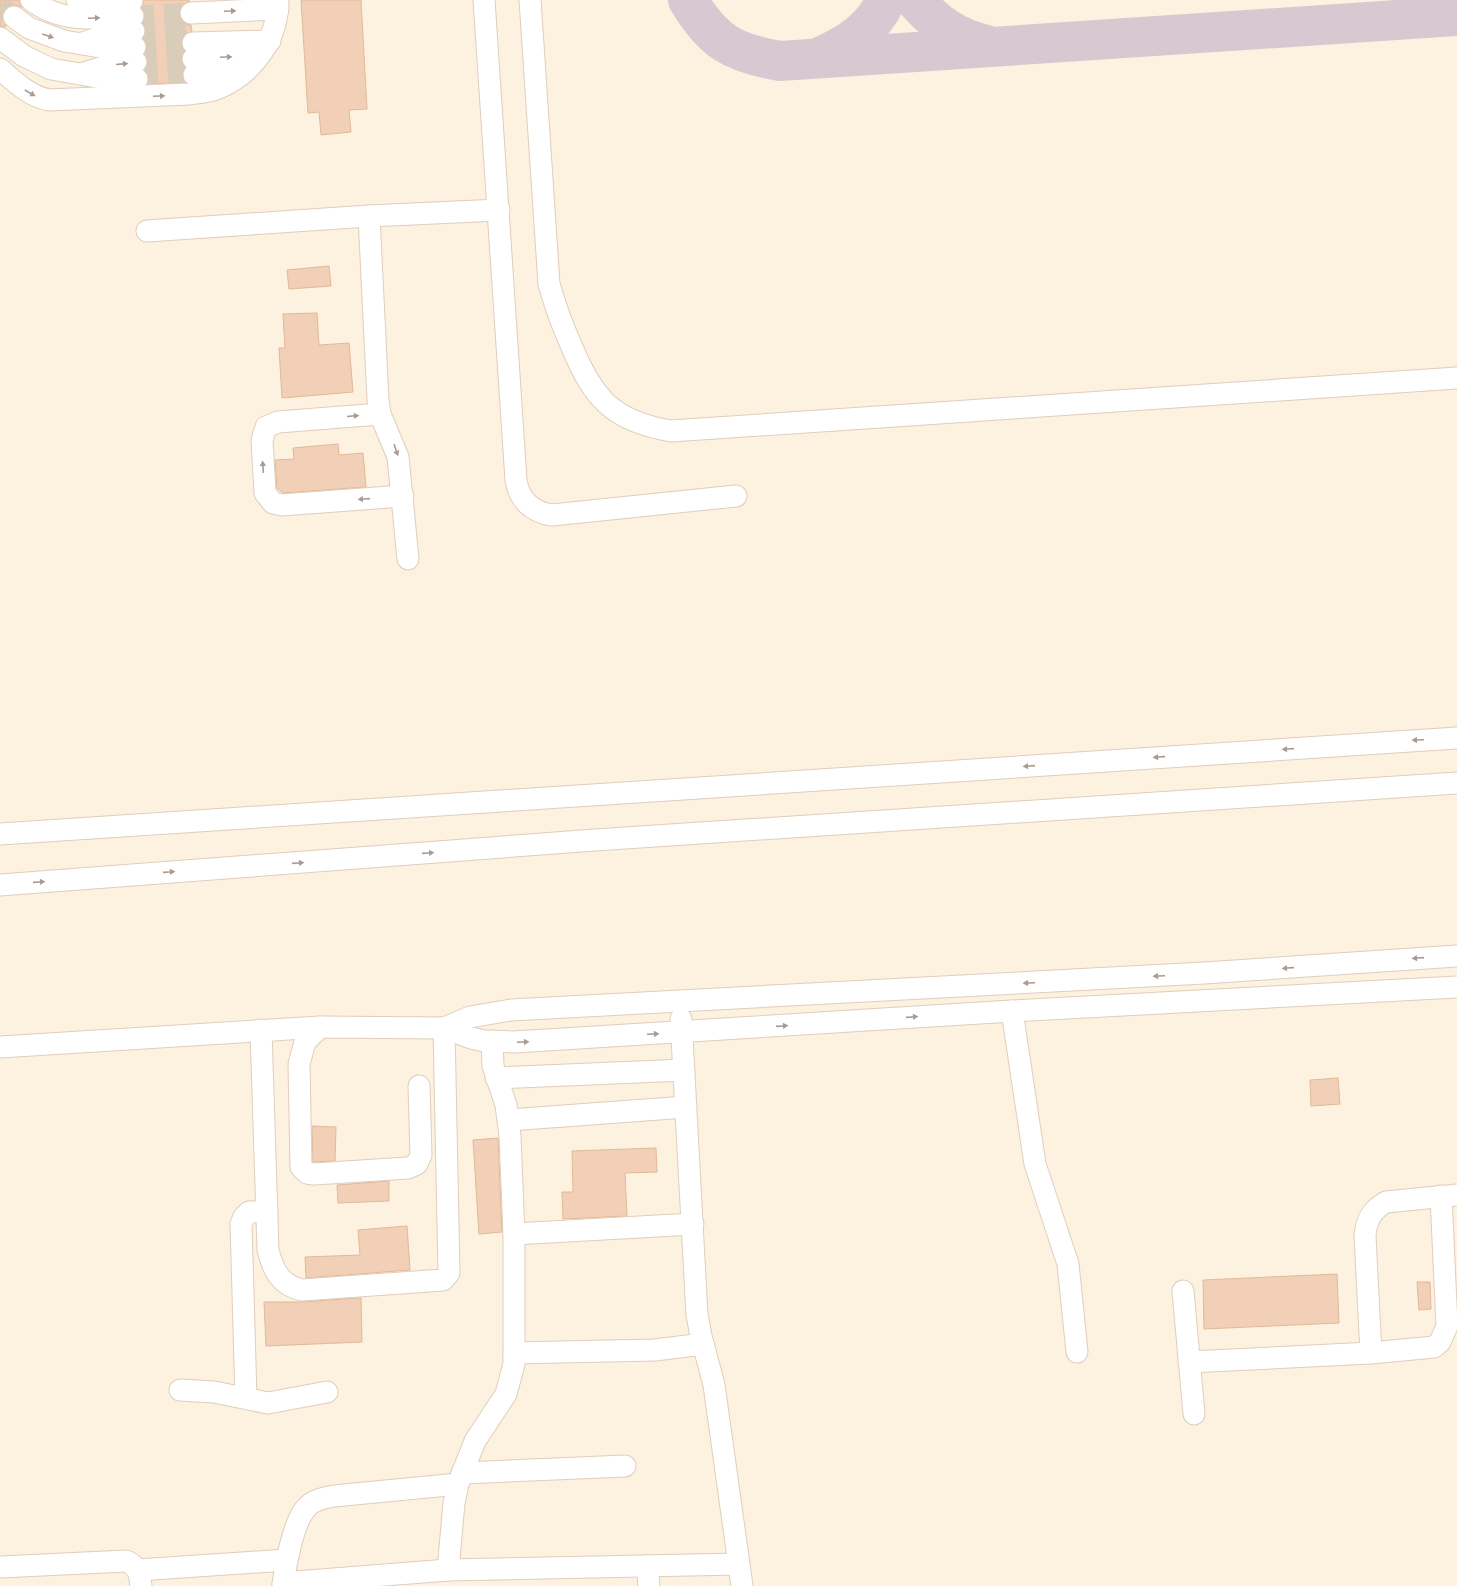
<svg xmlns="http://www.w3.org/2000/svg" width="1457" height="1586" viewBox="0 0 1457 1586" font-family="'PT Sans',sans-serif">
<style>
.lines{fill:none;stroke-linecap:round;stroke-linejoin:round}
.taxiway{stroke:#d8c8d2;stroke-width:40}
.building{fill:#f1d0b7;stroke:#e3b898}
.minor-tunnel{stroke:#d9ccb9;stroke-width:21;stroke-dasharray:21 10;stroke-linecap:butt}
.minor-casing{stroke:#dfcebc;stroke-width:23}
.minor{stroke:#fff;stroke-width:21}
.oneway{fill:#aa9b91}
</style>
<rect width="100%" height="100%" fill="#fcf2df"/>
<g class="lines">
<g class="taxiway">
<path d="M688,0C713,42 733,53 780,61L1457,16"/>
<path d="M915,0C935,23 957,39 987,45"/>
<path d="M822,56C850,44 873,28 886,0"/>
</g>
</g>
<g class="building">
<path d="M0,0H19L22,7L15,5L9,6L5,10L2,16L6,26L5,27L0,26Z"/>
<path d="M144,0H190L181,7L179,13L181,20L186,24L191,25L192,31L183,37L181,43L185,51L181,59L185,68L182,75L185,82L148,84L149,78L144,70L148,61L144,54L147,46L143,38L146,30L142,23L145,16L141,8Z"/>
<path d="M301,0H361L367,109L349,110L351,132L321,135L319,112L308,113Z"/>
<path d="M329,266L331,286L289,289L287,270Z"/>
<path d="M317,313L319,345L349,343L353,392L282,398L279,348H285L283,314Z"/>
<path d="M338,444L339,455L363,453L366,487L283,493L277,488L275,460L294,459L293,448Z"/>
<path d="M1338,1078L1340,1104L1311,1106L1310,1080Z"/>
<path d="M312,1126L336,1127L335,1161L313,1162Z"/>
<path d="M498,1138L502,1232L479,1234L473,1140Z"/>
<path d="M656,1148L657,1172L625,1173L627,1216L563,1219L562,1192H573L572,1151Z"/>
<path d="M389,1181V1201L338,1203L337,1185Z"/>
<path d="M407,1226L410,1270L306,1278L305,1257L360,1255L358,1230Z"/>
<path d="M1337,1274L1339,1323L1204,1329L1203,1280Z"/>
<path d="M1417,1282H1430L1431,1309L1419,1310Z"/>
<path d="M356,1298H361L362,1342L266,1346L264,1302H303Z"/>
</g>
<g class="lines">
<g class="minor-tunnel">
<path d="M0,6L14,17"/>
<path d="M133,16L191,13"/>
<path d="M134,31L191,27"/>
<path d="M135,47L193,43"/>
<path d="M136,62L193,59"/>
<path d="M137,79L194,75"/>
</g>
<g class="minor-casing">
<g id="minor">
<path d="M31,0C62,24 97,18 133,16"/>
<path d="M77,0L89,2L132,1"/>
<path d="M484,0L516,480C519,500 532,512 552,515L736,496"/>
<path d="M530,0L549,284C555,305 562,325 571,345C593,398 612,421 671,431L1457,378"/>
<path d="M191,13L278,9"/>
<path d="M14,17L29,28L64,41L112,49L135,47"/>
<path d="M0,38L24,56L51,69L114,80L137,79"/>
<path d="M83,43L112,33L134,31"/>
<path d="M193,43L270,41"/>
<path d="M193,59L253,56"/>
<path d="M0,69C15,82 29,96 49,100L189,94C199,93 210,92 219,88C255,72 278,38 278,0"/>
<path d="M84,73L113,64L136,62"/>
<path d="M194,75L242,72"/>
<path d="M369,216L378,400L380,414L398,457L408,559"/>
<path d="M147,231L369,216L499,210"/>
<path d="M380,414L278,422L266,427L262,440L265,493L273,503L282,505L403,496"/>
<path d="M0,834L1457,738"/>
<path d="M0,885L595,840L1457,783"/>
<path d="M1012,1011L1035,1164L1068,1264L1077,1352"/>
<path d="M681,1019L697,1315L701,1336L714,1385L742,1586"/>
<path d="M320,1027L305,1042L299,1064L301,1167L307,1173L314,1174L408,1168L417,1164L421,1155L419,1086"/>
<path d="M444,1028L470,1017L511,1010L1204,973L1457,956"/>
<path d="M261,1030L268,1250C273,1270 280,1285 302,1290L443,1280L449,1273L444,1028"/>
<path d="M0,1047L320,1027L444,1028L471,1038L485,1041L514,1042L1012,1011L1457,987"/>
<path d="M496,1078L684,1070"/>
<path d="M509,1120L686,1107"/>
<path d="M514,1234L693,1224"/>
<path d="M1183,1291L1194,1414"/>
<path d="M514,1353L655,1350L703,1344"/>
<path d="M1371,1353L1365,1236C1366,1220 1372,1210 1386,1202L1457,1195"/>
<path d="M1189,1362L1371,1353L1434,1347L1440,1342L1447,1326L1441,1196"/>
<path d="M180,1390L214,1392L268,1403L327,1392"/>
<path d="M246,1398L241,1224L244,1217L249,1212H267"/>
<path d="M462,1473L625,1466"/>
<path d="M647,1566L649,1586"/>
<path d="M0,1567L126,1561C138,1566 140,1574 141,1586"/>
<path d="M138,1570L287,1560"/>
<path d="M448,1570L454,1503L458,1484L475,1441L506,1394L514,1364V1234L510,1136L506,1105L493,1066L492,1041"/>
<path d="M283,1583L448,1570L739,1564"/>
<path d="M283,1586C285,1567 293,1523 306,1508C313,1500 323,1498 334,1496L458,1484"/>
</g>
</g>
<use href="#minor" class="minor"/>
</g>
<defs><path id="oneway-solid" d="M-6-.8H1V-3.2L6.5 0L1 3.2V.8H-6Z"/></defs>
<g class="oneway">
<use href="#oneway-solid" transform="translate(230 11) rotate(-2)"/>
<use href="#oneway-solid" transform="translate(94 18) rotate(-3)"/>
<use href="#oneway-solid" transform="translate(48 36) rotate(19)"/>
<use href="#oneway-solid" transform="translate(226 57) rotate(-3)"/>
<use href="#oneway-solid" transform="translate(122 64) rotate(-5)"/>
<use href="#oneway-solid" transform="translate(30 93) rotate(30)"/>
<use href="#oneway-solid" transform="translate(159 96) rotate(-3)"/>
<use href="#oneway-solid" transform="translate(353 416) rotate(-5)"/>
<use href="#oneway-solid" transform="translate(396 450) rotate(71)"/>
<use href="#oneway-solid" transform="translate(263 467) rotate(-94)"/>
<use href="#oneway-solid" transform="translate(364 499) rotate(176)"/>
<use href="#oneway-solid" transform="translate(1418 740) rotate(177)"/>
<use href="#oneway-solid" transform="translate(1288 749) rotate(176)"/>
<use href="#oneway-solid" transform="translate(1159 757) rotate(176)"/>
<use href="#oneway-solid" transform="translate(1029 766) rotate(176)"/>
<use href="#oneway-solid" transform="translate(428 853) rotate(-4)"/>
<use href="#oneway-solid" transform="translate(298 863) rotate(-4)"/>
<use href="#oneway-solid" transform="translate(169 872) rotate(-4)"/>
<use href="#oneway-solid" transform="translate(39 882) rotate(-4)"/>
<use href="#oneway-solid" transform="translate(1418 958) rotate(176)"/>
<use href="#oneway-solid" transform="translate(1288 968) rotate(176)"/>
<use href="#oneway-solid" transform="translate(1159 976) rotate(177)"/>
<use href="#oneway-solid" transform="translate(1029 983) rotate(177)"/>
<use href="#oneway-solid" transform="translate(912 1017) rotate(-4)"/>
<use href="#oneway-solid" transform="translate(782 1026) rotate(-4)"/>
<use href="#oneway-solid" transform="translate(653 1034) rotate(-3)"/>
<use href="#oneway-solid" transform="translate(523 1042) rotate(-3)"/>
</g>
</svg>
